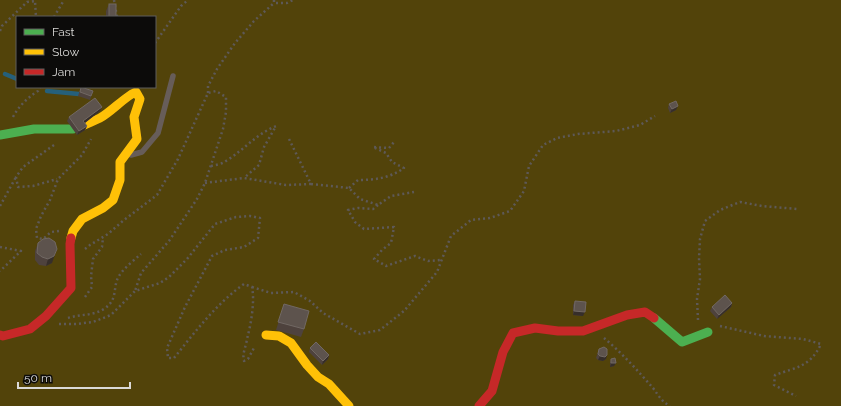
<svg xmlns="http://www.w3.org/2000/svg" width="841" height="406" viewBox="0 0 841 406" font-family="Raleway,sans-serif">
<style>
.forest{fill:#52430a;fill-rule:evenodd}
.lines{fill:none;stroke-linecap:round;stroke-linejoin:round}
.stream{stroke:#25607b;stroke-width:4.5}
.path{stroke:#5e5957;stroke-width:2.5;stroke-dasharray:2 3;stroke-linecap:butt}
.lane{stroke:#675d59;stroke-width:5.5}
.fast{stroke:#4caf50;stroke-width:9}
.slow{stroke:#ffc107;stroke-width:9}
.jam{stroke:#c62828;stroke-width:9}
.wall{fill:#4e423d}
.shaded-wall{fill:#362e2a}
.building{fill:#5d534d;stroke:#716863}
</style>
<rect width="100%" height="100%" fill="#222120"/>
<path class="forest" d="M0,0H841V406H0ZM17,17H155V87H17Z"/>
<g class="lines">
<g class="stream">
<path d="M5,74L17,79"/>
<path d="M47,91L79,94"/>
</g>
<g class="path">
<path d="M114,0L117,17"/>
<path d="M274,0V3H287L293,0"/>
<path d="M54,17L64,0"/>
<path d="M0,31L2,26L27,2L35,1L36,17"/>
<path d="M155,43L181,6L188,0"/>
<path d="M208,93V86L217,69L235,43L254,21L274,3"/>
<path d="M13,117C19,106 27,98 38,91L40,87"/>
<path d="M54,145L23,167L16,177L18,187L33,186L57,179"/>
<path d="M211,166C216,165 222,164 226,161C245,149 255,135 276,126L264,147L259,165L244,178"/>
<path d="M205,183L244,178L286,185L311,184L289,139"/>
<path d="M311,184L349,188L360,199L378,205L391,196L414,192"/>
<path d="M349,188L358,180C375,180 390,178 404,168L392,162L386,153L373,147L389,148L394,142"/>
<path d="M378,205L373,209L358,208L348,210L355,222L364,229L394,227L391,243L382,250L374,259L386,266L415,256L428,261L441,260"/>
<path d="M0,206L16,177"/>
<path d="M59,231L51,232L43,239L37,238L36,229L41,216L50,200L58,179L82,155L91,139"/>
<path d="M0,247L21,251L0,271"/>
<path d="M85,249L90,245L108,234L124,220L157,195L178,159L208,93L216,91L226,97V112L223,129L205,183L197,199L169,241L141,273L135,291"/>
<path d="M252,287L271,293L294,292L310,301L323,313L360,334L380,330L404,311L437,272L451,236L471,220L490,218L510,211L524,191L529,166L543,145L557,138L578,134L616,131L640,125L655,116"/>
<path d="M85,297L92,287L91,276L93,259L102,247L103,238"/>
<path d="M68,318C80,314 93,316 104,309C119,299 112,287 119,276C124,268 134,260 141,254"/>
<path d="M698,320L697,299L700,279L699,258L700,239L705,221L720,210L740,202L762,206L797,209"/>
<path d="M59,324H76L93,322L111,315L135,291L160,283L169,277L187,259L215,224L236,217L250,216L260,218L258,238L244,247L225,250L212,256L185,307L167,348L168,358H174C195,332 216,304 244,284L252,287C255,302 251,324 247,339C246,347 242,353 244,361L248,359L255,346"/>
<path d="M720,326L764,336L803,339L821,344C810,367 797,367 775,375L774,385L796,396"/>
<path d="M604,338C621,352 639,372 653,388C659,396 661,401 670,406"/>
</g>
<path class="lane" d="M131,155L142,152L158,133L173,76"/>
<g class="fast">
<path d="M0,135L34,129H73"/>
<path d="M654,318L682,342L708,332"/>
</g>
<g class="slow">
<path d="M71,238L73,231L82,219L103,208L113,200L120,180V162L137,139L134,117L140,99L136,92C128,94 110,113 100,118C94,121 88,123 82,126"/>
<path d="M266,335L279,336L291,343L307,365L318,377L329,384L349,406"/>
</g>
<g class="jam">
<path d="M0,335L3,336L30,329L46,316L71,288L70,244L71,238"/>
<path d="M479,406L492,391L503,352L513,333L535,328L558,331H583L627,315L645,312L654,318"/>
</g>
</g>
<g class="wall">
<path d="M109,4L116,17H106V11Z"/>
<path d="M81,87L93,91L90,100L78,96Z"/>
<path d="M669,104L676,110L670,113L668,108Z"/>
<path d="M102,107L100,111L85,123L87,126L85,130L77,135L67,121L69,117Z"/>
<path d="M38,243L52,263L46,266L39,265L35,260V251Z"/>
<path d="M575,301L583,316L573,315V305Z"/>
<path d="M732,303L731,307L717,319L710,311L712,307Z"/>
<path d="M284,304L304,329L301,337L276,330Z"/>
<path d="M310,348L329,355L328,359L322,365L309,352Z"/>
<path d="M599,349L606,359L603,361L598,360L596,358Z"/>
<path d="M611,359L614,366L610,367V363Z"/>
</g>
<g class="shaded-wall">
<path d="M678,106L676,110L670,113L672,109Z"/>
<path d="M102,107L100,111L82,125L83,121Z"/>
<path d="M87,126L85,130L77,135L79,131Z"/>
<path d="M57,249L52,263L46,266L48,259Z"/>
<path d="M732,303L731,307L717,319L719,315Z"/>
<path d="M574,311L585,312L583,316L573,315Z"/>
<path d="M329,355L328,359L322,365L323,361Z"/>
<path d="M607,355L606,359L603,361L598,360L600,356Z"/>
<path d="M611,363H616L614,366L610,367Z"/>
</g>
<g class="building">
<rect x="109" y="4" width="7" height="13"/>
<path d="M81,87L93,91L91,96L80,92Z"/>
<path d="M95,98L102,107L83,121L87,126L79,131L69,117Z"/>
<path d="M676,101L678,106L672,109L669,104Z"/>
<path d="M49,238L55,242L57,249L54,256L48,259L42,257L37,253L38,243L43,239Z"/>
<path d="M725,295L732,303L719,315L712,307Z"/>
<path d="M575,301L586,302L585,312L574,311Z"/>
<path d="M284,304L309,311L304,329L278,322Z"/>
<path d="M316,342L329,355L323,361L310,348Z"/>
<path d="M604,347L607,349V355L605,357L600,356L598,354L599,349Z"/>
<path d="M615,358L616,363H611V359Z"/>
</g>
<rect x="16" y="16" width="140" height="72" fill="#0c0b0a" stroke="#5f5e5c"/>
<rect x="24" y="29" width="20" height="6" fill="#4caf50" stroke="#5f5e5c"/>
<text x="52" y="36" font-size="12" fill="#dbdad8">Fast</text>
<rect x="24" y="49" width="20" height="6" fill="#ffc107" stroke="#5f5e5c"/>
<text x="52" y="56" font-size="12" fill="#dbdad8">Slow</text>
<rect x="24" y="69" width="20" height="6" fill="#c62828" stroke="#5f5e5c"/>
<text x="52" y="76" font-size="12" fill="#dbdad8">Jam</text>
<path d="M18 382v6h112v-6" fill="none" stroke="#dbdad8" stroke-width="2"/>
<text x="24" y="382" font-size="12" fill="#dbdad8" stroke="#0c0b0a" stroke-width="3" paint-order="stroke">50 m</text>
</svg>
